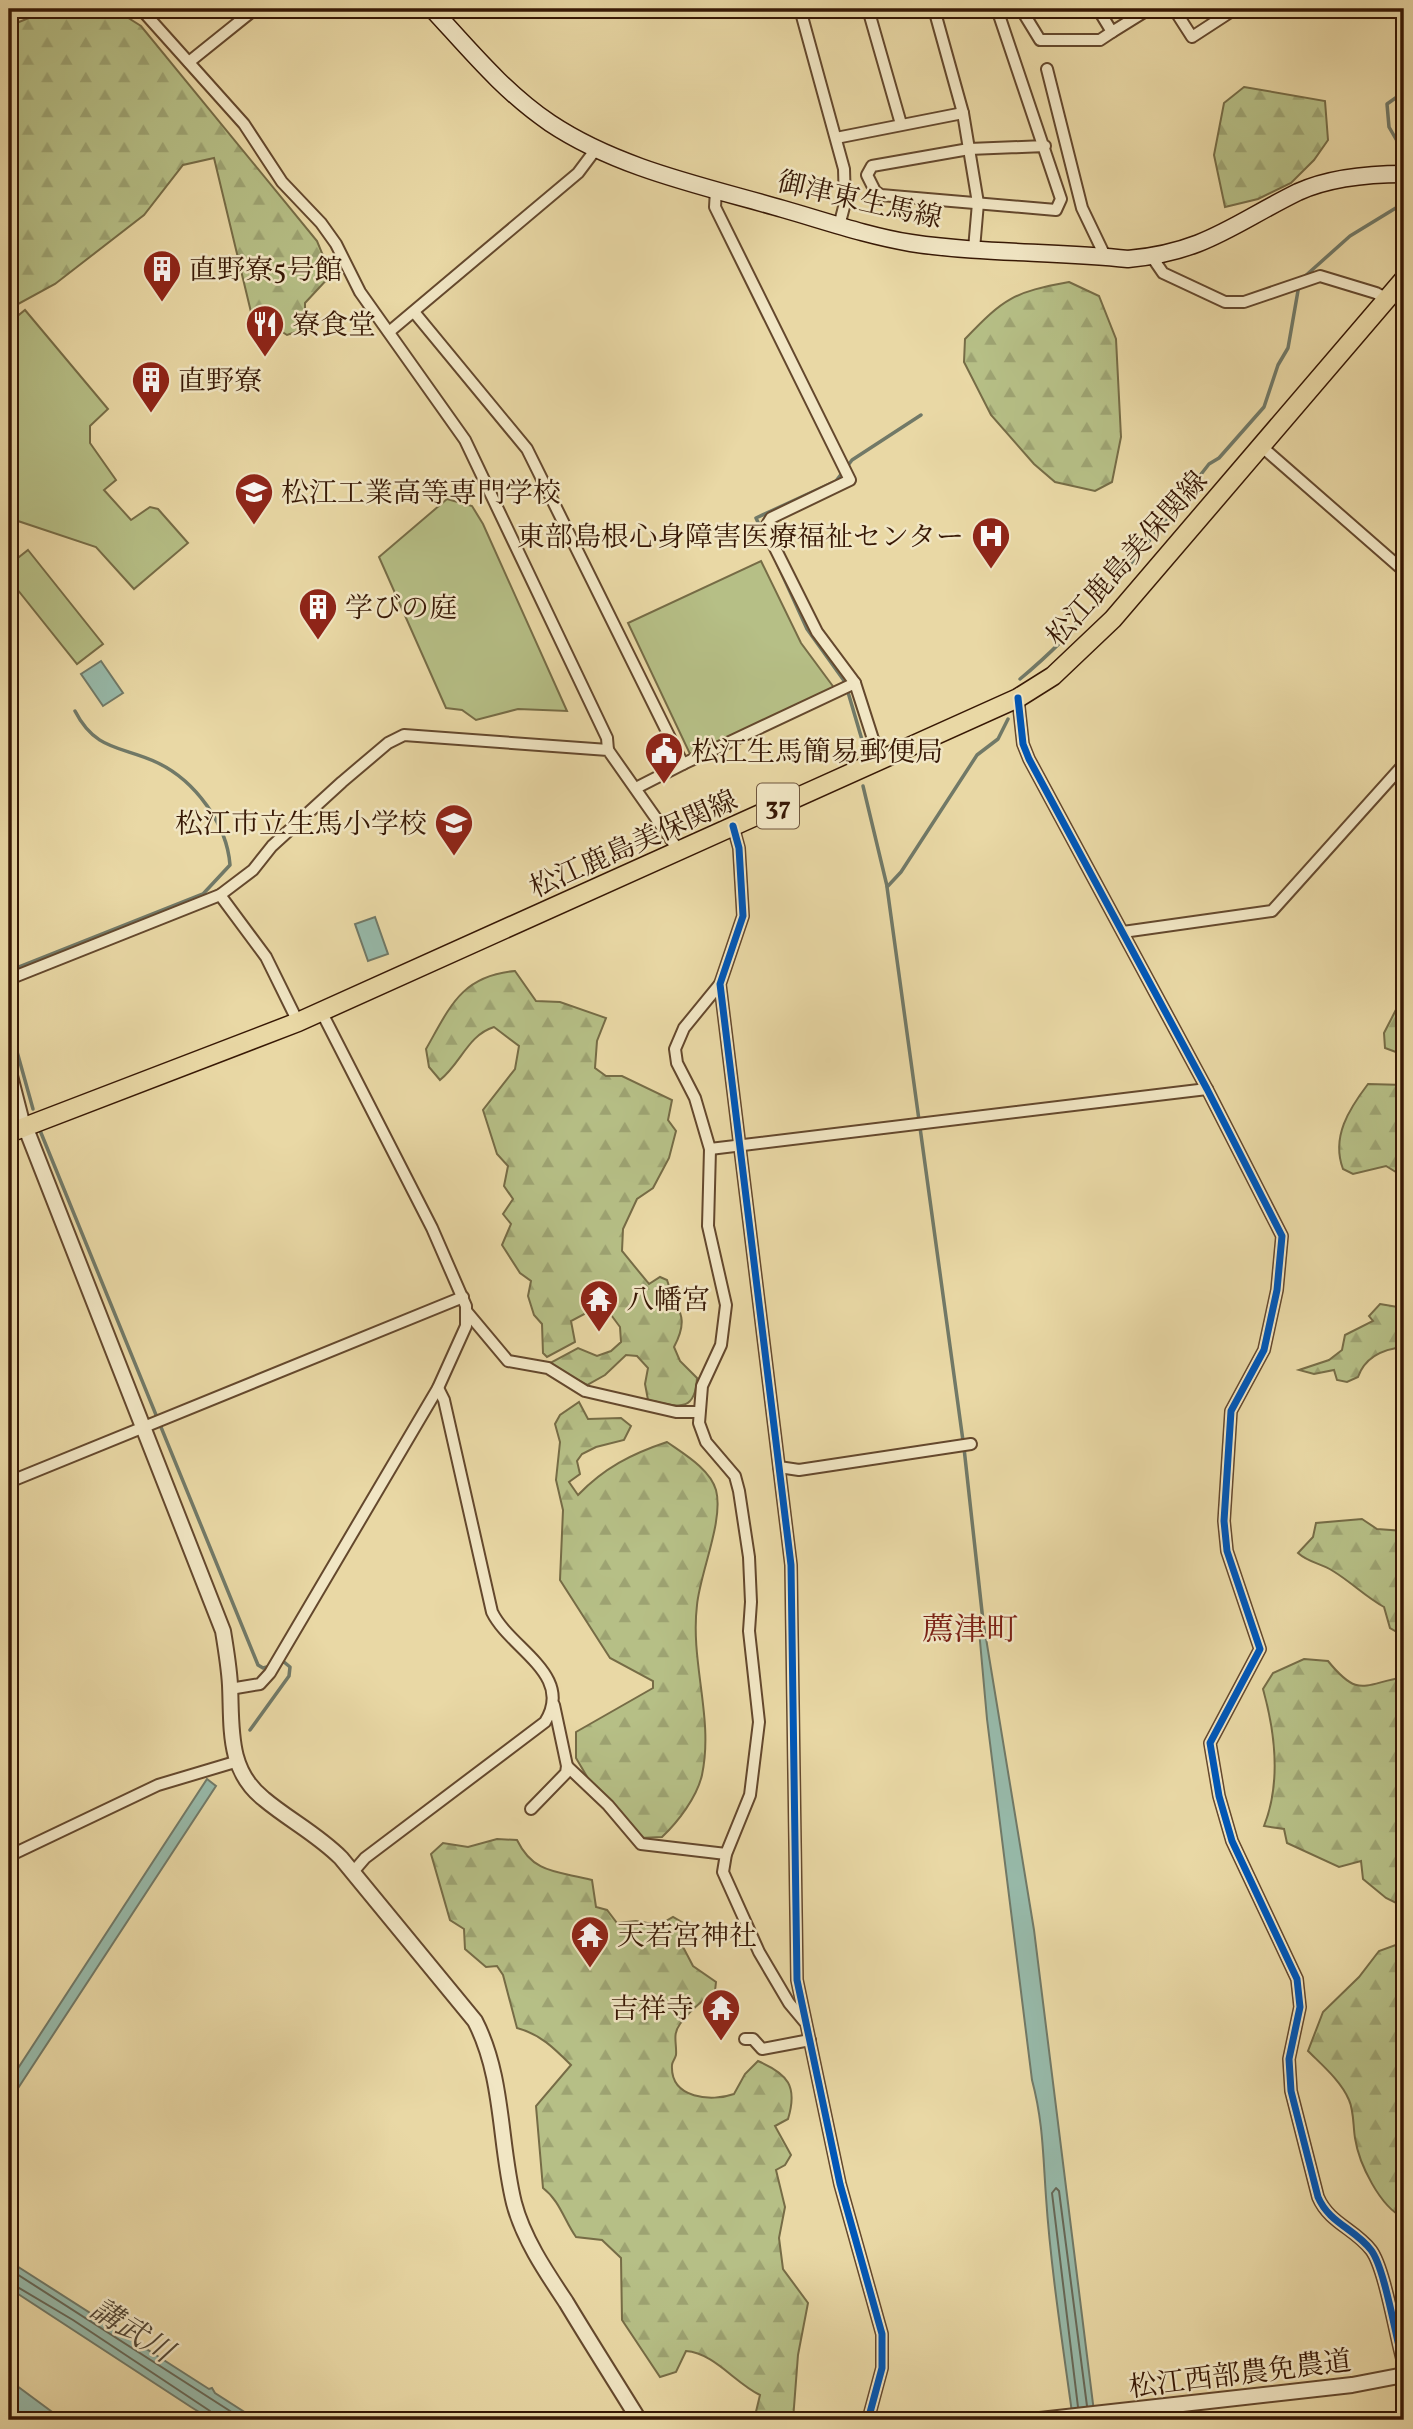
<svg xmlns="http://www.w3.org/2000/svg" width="1413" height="2429" viewBox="0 0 1413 2429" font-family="Vollkorn,'Noto Serif JP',serif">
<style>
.forest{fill:url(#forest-firs);stroke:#766c46;stroke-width:2}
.garden{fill:#b6bf86;stroke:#766c46;stroke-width:2}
.water{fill:#97b9a9;stroke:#717967;stroke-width:2}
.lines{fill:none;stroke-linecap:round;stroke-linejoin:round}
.shore{stroke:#676857;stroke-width:2}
.stream{stroke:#717967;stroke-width:3.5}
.minor-casing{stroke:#64482d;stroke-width:14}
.tertiary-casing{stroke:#64482d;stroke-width:18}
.secondary-casing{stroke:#371805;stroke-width:19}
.primary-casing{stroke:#371805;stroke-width:21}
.minor{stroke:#f1e6c4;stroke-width:10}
.tertiary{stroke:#f1e6c4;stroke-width:14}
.secondary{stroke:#f1e6c4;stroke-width:16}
.primary{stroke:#e9d8a5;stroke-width:18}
.cycleway-casing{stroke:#f1e6c4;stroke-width:11}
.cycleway{stroke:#0057b8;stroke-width:7}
.labels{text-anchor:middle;stroke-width:5;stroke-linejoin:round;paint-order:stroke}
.shield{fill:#f1e6c4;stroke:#6f563e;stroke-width:2}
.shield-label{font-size:26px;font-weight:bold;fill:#371805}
.street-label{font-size:28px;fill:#371805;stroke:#f1e6c4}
.poi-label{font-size:28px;fill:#371805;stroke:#f1e6c4;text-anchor:start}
.water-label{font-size:30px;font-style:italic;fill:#544836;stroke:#f1e6c4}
.quarter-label{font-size:32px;fill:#7a1f14;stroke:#f1e6c4}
</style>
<defs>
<pattern id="forest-firs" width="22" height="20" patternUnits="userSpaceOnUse" patternTransform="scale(1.75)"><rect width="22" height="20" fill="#b6bf86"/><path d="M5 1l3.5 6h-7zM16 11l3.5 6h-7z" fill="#9da372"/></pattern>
</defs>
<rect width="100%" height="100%" fill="#e9d8a5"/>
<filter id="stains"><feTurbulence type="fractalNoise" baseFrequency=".00286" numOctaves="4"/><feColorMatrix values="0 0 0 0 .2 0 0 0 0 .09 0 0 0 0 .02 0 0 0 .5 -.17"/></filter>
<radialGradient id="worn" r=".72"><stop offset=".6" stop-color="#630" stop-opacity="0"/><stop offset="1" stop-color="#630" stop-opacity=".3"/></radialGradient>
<g class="forest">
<path d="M51,9H114L141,26L317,241L331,275L305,303V329L287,335L251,312L214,158L183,165L144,215L55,284L9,309V10L19,22Z"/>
<path d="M1244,87L1325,101L1328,140L1314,160L1291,183L1258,199L1225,207L1214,155L1224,103Z"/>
<path d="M1069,282L1099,296L1116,339L1121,437L1112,482L1095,491L1055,482L1034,464L991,415L964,362L965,339C1004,298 1014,292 1069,282Z"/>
<path d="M515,971L536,1001L560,1002L606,1018L597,1041L595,1068L606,1076H622L672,1100L668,1120L676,1131L669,1158L653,1188L637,1199L623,1229L622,1251L649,1284L660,1277L667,1280C676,1310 691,1315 674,1347L680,1361L697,1378C695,1416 675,1405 648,1400L645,1384L648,1368L637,1356L626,1355L605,1375L587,1385L552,1366L550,1363L578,1348L597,1356L611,1351L621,1342L620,1327L603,1304L571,1321L575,1342L547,1357L543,1353L542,1324L534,1315L528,1296L531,1281L520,1273L502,1245L511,1224L503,1214L513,1199L504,1186L508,1166L497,1154L483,1110L515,1069L519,1046L494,1027C468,1035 461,1063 440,1080L429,1067L426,1049C450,1007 461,976 515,971Z"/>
<path d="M1404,994V1055L1385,1048L1384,1033Z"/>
<path d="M1368,1084L1404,1085V1177L1386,1166L1353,1174L1343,1169C1331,1137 1349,1109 1368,1084Z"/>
<path d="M1380,1304L1404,1308V1347C1383,1349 1365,1357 1358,1377L1347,1382L1337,1380L1334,1370L1314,1374L1299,1370L1329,1360L1342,1350L1345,1335L1373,1321L1369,1316Z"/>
<path d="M579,1402L588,1419L621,1418L631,1426L624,1440L596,1447L582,1454L577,1461L580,1474L569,1482L578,1495C604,1468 631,1454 667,1442C684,1454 710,1469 716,1490C724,1520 700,1573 697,1605C690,1663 714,1718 702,1775C697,1797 678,1822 662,1837L641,1838L589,1780L576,1758V1732L653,1688V1681L610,1658L560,1580L563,1510L556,1480L560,1442L555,1424L560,1415Z"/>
<path d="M1362,1519L1377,1529L1404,1531V1636L1390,1628L1384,1607C1366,1597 1351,1582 1333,1571C1321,1563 1309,1563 1298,1553L1313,1537L1316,1523Z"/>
<path d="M1304,1659L1328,1661C1359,1699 1363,1684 1404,1677V1806L1396,1834L1404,1843V1907L1386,1898L1363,1879L1361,1861L1339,1867L1287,1843L1284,1829L1264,1826C1281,1783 1275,1732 1263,1689L1273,1673Z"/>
<path d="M497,1839L517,1840C534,1875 559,1871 592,1880L596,1907L607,1910L617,1923L636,1921L659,1925L673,1917L685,1924L687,1933L682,1945L693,1966L716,1982L715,1991C703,2000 689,2011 680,2024C672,2035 677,2043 676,2055C675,2059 672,2062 672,2065C670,2099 712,2102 734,2094L745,2074L758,2061C788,2074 798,2086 788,2119L775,2126L791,2155L785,2165L776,2170L785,2207L779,2238L783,2269L808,2303L798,2355L793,2420H754L760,2395C735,2383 714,2353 686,2351L676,2372L660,2377L622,2320L621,2258L602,2240L576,2237C564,2220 560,2201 543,2188L536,2106L571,2065C554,2048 540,2034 517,2028L503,1975L497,1966L486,1967L465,1949L464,1929L450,1920L431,1854L443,1843L468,1847Z"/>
<path d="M1404,1942V2218C1380,2207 1359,2164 1355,2138C1353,2126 1354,2111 1349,2100C1341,2081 1322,2065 1308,2051L1323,2012L1359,1977L1379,1951Z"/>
</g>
<g class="garden">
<path d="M25,310L108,409L90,426V443L116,480L104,490L131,520L150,507L158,509L188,543L134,589L96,547L18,521L9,513V323Z"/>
<path d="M447,499L472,506L483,524L567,711L518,709L476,720L462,710L446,708L379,557Z"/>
<path d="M28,550L103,644L77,664L9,579V565Z"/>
<path d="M761,561L801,643L835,689L690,754L628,623Z"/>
</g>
<g class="water">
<path d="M101,661L123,693L103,706L81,674Z"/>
<path d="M375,917L388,954L368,961L355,924Z"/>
<path d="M984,1626L1034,1930L1095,2420H1073C1063,2346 1051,2271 1046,2197C1043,2155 1043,2121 1032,2080L987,1719L979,1630Z"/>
<path d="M207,1779L216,1786L9,2102V2082Z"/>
<path d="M9,2261L209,2389L212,2388L215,2393L257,2420H212L191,2407L9,2288Z"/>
<path d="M9,2380L63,2420H9Z"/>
</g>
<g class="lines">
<g class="shore">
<path d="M9,2269L244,2420"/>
<path d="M9,2282L73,2320L210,2411L214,2420"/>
<path d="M1078,2407L1052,2193L1056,2188L1059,2191L1087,2406"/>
</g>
<g class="stream">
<path d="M1404,92L1387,104L1389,127L1404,153"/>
<path d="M1303,278L1350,236L1404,203"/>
<path d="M762,531L756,518L836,481L852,460L921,415"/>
<path d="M777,563L807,629L845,682L865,750"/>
<path d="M1020,679C1093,619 1151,538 1209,464L1219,458L1264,407L1278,365L1288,348L1299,285"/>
<path d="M863,786L887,886"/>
<path d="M9,971L203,894L230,865C227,824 195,781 158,763C123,746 96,752 75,711"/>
<path d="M9,984V986"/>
<path d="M9,1023L33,1109"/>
<path d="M39,1128L258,1665L263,1668L271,1666"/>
<path d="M984,1630L964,1448L887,887L901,872L977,755L998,739L1008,719"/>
<path d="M250,1730L289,1676L290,1667L284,1662L278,1663"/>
</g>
<g class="minor-casing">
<g id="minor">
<path d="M141,9L244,124L282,182L321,223L336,244L360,292L465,440L607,738L608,750"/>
<path d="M800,9L844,169L845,203L839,226"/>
<path d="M868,9L901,124"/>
<path d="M934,9L963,113L978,203L974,249"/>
<path d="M997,9L1061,199L1056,210L881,195L875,191L867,175L872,166L969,149L1045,146"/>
<path d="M1021,9L1040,40H1100L1112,32"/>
<path d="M1098,9L1112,32L1149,9"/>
<path d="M1174,9L1192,37L1235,9"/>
<path d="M189,62L255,9"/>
<path d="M1047,69L1082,208L1105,256"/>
<path d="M836,138L963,113"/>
<path d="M716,190L715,207L850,480L771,518L765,528L817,632L855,683L880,761"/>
<path d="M1152,257L1163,273L1225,302H1244L1320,276L1376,293L1387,299"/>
<path d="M414,312L527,449L683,764L636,788"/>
<path d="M389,332L578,173L596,149"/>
<path d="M1261,446L1404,571"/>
<path d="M1018,698L1023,744L1029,759L1207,1089L1282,1236L1277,1290L1264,1350L1231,1411L1224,1521L1227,1551L1260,1649L1210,1743L1219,1796L1232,1841L1297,1979L1300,2007L1289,2059L1291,2091L1318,2197C1329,2223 1355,2229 1371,2250C1385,2268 1396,2340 1404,2366"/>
<path d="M683,764L855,683"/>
<path d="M733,826L739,848L743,916L720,984L791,1565L797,1980L840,2184L882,2334V2368L868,2420"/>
<path d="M220,895L266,957L298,1022"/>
<path d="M1123,932L1272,911L1404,764"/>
<path d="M9,979L220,895L253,870L272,846L342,782L388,743L404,735L608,750L679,851"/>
<path d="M720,984L684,1028L675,1049L677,1063L695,1098L710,1149L708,1226L726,1305L721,1345L702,1386L699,1423L706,1442L735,1476L739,1491L749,1557L751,1602L749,1631L759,1722L750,1795L726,1854L723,1872L759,1952L789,2003L804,2021"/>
<path d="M9,1064L25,1126"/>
<path d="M710,1149L1207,1089"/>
<path d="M467,1312L508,1361L548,1368L585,1391L676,1412H699"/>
<path d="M779,1467L799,1470L971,1444"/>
<path d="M9,1482L463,1297"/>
<path d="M230,1689L260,1684L270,1673L438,1388L466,1326V1306L432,1228L321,1011"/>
<path d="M567,1766L608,1805L641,1844L726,1854"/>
<path d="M531,1809L566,1773L567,1766L554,1705"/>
<path d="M9,1856L158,1785L235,1762"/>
<path d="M353,1872L365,1858L545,1722C575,1675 510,1649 492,1612L444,1400L438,1388"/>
<path d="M745,2039H753L762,2049L810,2040"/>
</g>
</g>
<g class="tertiary-casing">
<g id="tertiary">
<path d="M25,1126L223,1631C226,1649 229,1667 230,1685C232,1728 227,1770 264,1799C289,1820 317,1834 341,1858L475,2021C504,2077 499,2142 514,2203C523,2238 546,2272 566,2302C590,2342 615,2381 639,2420"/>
<path d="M1040,2420L1352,2385L1404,2375"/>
</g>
</g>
<g class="secondary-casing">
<path id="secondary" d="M432,9C469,49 504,92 550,123C619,169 704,186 783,209C825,221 868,236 911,243C983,254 1056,251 1128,259C1205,252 1233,224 1298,192C1331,177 1369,174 1404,174"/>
</g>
<g class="primary-casing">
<path id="primary" d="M9,1133L298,1022L1018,698L1053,676L1113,619L1404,279"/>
</g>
<use href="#minor" class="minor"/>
<use href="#tertiary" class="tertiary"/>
<use href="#secondary" class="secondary"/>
<use href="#primary" class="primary"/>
<g class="cycleway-casing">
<g id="cycleway">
<path d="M1018,698L1023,744L1029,759L1207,1089L1282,1236L1277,1290L1264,1350L1231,1411L1224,1521L1227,1551L1260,1649L1210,1743L1219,1796L1232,1841L1297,1979L1300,2007L1289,2059L1291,2091L1318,2197C1329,2223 1355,2229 1371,2250C1385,2268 1396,2340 1404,2366"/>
<path d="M733,826L739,848L743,916L720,984L791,1565L797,1980L840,2184L882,2334V2368L868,2420"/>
</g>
</g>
<use href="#cycleway" class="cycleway"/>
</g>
<defs>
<g id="building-pin" transform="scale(2.0125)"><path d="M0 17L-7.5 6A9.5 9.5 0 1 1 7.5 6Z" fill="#8f2418" stroke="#f1e6c4"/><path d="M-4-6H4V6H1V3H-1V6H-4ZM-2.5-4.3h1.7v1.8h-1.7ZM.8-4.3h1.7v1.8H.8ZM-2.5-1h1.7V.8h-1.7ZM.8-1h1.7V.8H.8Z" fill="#fff"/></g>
<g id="restaurant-pin" transform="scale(2.0125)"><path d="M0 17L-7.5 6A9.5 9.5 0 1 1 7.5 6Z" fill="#8f2418" stroke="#f1e6c4"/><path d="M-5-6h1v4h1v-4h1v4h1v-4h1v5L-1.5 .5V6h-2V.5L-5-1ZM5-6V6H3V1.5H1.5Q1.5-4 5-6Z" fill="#fff"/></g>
<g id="university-pin" transform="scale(2.0125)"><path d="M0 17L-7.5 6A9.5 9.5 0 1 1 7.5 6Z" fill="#8f2418" stroke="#f1e6c4"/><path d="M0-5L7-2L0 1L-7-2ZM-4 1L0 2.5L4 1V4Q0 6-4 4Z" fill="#fff"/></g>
<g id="hospital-pin" transform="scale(2.0125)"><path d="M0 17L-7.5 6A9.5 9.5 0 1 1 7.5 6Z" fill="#8f2418" stroke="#f1e6c4"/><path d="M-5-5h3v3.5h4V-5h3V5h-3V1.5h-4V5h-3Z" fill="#fff"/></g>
<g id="civic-pin" transform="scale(2.0125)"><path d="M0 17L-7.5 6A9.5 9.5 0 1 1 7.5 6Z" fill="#8f2418" stroke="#f1e6c4"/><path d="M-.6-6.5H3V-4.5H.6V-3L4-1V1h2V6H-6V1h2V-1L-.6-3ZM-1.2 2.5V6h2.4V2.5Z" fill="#fff"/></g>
<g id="school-pin" transform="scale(2.0125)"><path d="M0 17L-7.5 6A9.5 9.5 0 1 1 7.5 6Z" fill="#8f2418" stroke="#f1e6c4"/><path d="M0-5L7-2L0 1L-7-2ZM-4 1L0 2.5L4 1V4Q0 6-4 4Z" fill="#fff"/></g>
<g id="temple-pin" transform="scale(2.0125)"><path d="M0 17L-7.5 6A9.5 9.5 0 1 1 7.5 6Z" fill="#8f2418" stroke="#f1e6c4"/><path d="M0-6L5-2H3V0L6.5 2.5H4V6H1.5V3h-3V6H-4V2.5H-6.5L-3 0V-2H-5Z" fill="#fff"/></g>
</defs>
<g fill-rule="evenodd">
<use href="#building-pin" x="162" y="269"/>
<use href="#restaurant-pin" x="265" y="324"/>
<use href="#building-pin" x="151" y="380"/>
<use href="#university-pin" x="254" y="492"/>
<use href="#hospital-pin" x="991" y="536"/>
<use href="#building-pin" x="318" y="607"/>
<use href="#civic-pin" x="664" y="751"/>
<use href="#school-pin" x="454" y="823"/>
<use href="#temple-pin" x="599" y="1299"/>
<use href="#temple-pin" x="590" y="1935"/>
<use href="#temple-pin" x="721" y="2008"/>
</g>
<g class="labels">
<rect class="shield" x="757" y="783.5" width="42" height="45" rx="5"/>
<g class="shield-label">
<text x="778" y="815">37</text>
</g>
<g class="street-label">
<text transform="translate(860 199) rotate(13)" y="10">御津東生馬線</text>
<text transform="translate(1126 558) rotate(-48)" y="10">松江鹿島美保関線</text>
<text transform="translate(633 843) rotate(-24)" y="10">松江鹿島美保関線</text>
<text transform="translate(1240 2373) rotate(-7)" y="10">松江西部農免農道</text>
</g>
<g class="poi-label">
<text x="189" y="279">直野寮5号館</text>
<text x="292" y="334">寮食堂</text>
<text x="178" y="390">直野寮</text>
<text x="281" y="502">松江工業高等専門学校</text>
<text x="964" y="546" text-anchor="end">東部島根心身障害医療福祉センター</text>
<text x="345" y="617">学びの庭</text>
<text x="691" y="761">松江生馬簡易郵便局</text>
<text x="427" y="833" text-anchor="end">松江市立生馬小学校</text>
<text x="626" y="1309">八幡宮</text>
<text x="617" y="1945">天若宮神社</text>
<text x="694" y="2018" text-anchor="end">吉祥寺</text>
</g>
<g class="water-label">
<text transform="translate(132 2330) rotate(33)" y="10">講武川</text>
</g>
<g class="quarter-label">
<text x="970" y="1640">薦津町</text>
</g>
</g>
<rect width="1413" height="2429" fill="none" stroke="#e9d8a5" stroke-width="35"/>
<rect x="10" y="10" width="1392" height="2408" fill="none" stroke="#371805" stroke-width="3.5"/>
<rect x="18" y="18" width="1378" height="2394" fill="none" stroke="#371805" stroke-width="2"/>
<rect width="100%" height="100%" filter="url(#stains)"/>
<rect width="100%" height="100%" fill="url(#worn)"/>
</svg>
